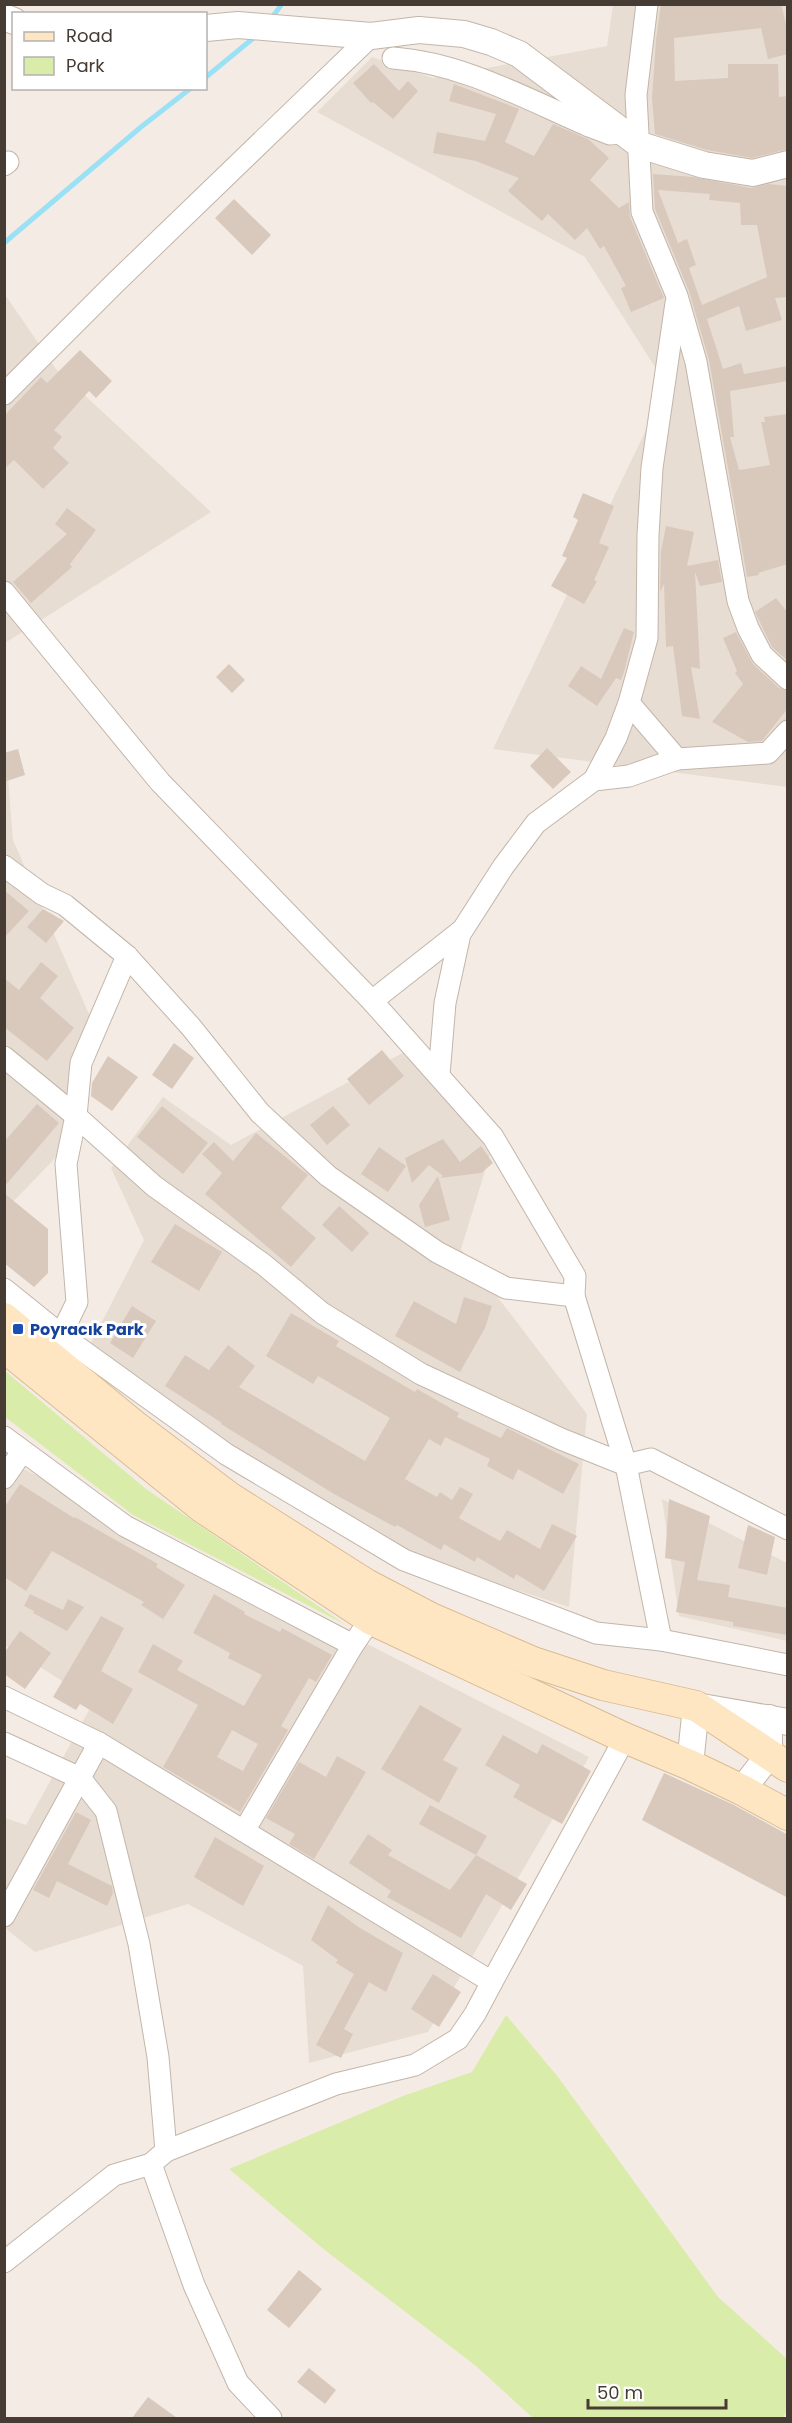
<svg xmlns="http://www.w3.org/2000/svg" width="792" height="2423" viewBox="0 0 792 2423" font-family="Poppins,sans-serif">
<style>
.residential{fill:#e8ddd2}
.green{fill:#d9eca9}
.lines{fill:none;stroke-linecap:round;stroke-linejoin:round}
.stream{stroke:#9be1f6;stroke-width:5}
.building{fill:#d9c9bc;fill-rule:evenodd}
.minor-casing{stroke:#c3b5a9;stroke-width:23}
.tertiary-casing{stroke:#c3b5a9;stroke-width:28}
.secondary-casing{stroke:#dbbb92;stroke-width:32}
.minor{stroke:#fff;stroke-width:21}
.tertiary{stroke:#fff;stroke-width:26}
.secondary{stroke:#ffe6c3;stroke-width:30}
.transit-dot{fill:#1a4fb4;stroke:#fff;stroke-width:2}
.labels{text-anchor:middle;stroke-width:6;stroke-linejoin:round;paint-order:stroke}
.transit-label{font-size:16px;font-weight:bold;fill:#164399;stroke:#fff;text-anchor:start}
</style>
<rect width="100%" height="100%" fill="#f4ece4"/>
<g class="residential">
<path d="M613,5H787V787L493,749L667,386L585,257L317,112L372,57L433,78L607,46Z"/>
<path d="M4,293L56,369L211,512L5,643Z"/>
<path d="M4,727L13,840L95,1028L64,1149L5,1210Z"/>
<path d="M423,1042L490,1155L461,1249L587,1414L569,1607L359,1539L89,1347L144,1240L111,1168L163,1097L231,1145Z"/>
<path d="M4,1459L589,1757L428,2032L309,2063L303,1966L188,1904L35,1952L5,1928V1818L26,1825L94,1701L5,1645Z"/>
<path d="M662,1499L787,1563V1641L679,1616Z"/>
</g>
<g class="green">
<path d="M5,1371L146,1489L346,1625L133,1515L5,1417Z"/>
<path d="M506,2015L558,2077L718,2297L787,2359V2410L783,2418H533L476,2366L326,2251L229,2169L403,2096L472,2072Z"/>
</g>
<g class="lines">
<g class="stream">
<path d="M270,20L282,4"/>
<path d="M206,77L256,36"/>
<path d="M4,243L141,127L191,88"/>
</g>
</g>
<g class="building">
<path d="M661,4H781L788,32V54L768,59L761,28L674,38L675,81L728,78V64H778L779,97L788,96V149L752,158L707,150L655,134L652,98L656,40Z"/>
<path d="M374,64L399,91L408,81L418,91L393,119L373,102L371,103L353,83Z"/>
<path d="M454,84L519,109L505,142L534,156L553,124L588,139L609,158L590,180L619,208L629,202L630,217L664,298L631,312L621,288L626,286L604,246L600,249L587,228L575,240L548,214L542,221L508,191L519,178L476,161L433,153L437,132L485,141L496,114L449,101Z"/>
<path d="M653,174L694,177L751,188L769,184L788,186V297L775,298L782,320L746,331L739,306L707,319L723,369L741,363L744,374L788,366V381L730,391L734,437H730L739,470L770,465L761,422H765L764,417L788,414V564L758,573L759,575L747,577L709,360L689,291L655,209ZM658,190L710,194L709,200L740,203L741,225H757L767,277L702,305L689,268L696,265L687,239L678,243Z"/>
<path d="M234,199L271,235L252,255L215,218Z"/>
<path d="M80,350L112,381L96,398L89,391L54,430L62,437L53,448L69,463L43,489L14,460L4,469V416L41,377L47,383Z"/>
<path d="M583,493L614,506L599,543L609,547L594,580L597,581L584,604L551,586L567,558L562,556L578,520L573,517Z"/>
<path d="M67,508L96,530L70,564L72,567L31,603L13,582L67,534L55,524Z"/>
<path d="M666,526L694,532L687,566L718,560L722,582L700,586L695,572L700,669L691,667L700,719L682,716L673,646L666,647L664,584L660,592L661,551Z"/>
<path d="M776,598L788,613V661L772,647L755,612Z"/>
<path d="M624,628L634,632L624,672L621,680L616,678L597,706L568,686L581,666L601,679Z"/>
<path d="M736,632L753,664L779,688L788,691V708L762,741L748,742L712,722L743,684L735,673L737,671L723,638Z"/>
<path d="M229,664L245,680L232,693L216,677Z"/>
<path d="M547,748L571,772L553,789L530,766Z"/>
<path d="M18,749L25,775L4,782V753Z"/>
<path d="M4,890L29,911L4,938Z"/>
<path d="M43,909L64,921L46,943L27,927Z"/>
<path d="M41,962L58,976L40,998L74,1028L47,1061L4,1027V978L19,990Z"/>
<path d="M174,1043L194,1058L172,1089L152,1075Z"/>
<path d="M382,1050L404,1076L369,1105L347,1079Z"/>
<path d="M108,1056L138,1077L112,1111L91,1096L92,1083Z"/>
<path d="M37,1104L59,1123L4,1187V1142Z"/>
<path d="M162,1106L208,1143L183,1174L137,1137Z"/>
<path d="M333,1106L350,1125L327,1145L310,1125Z"/>
<path d="M256,1133L308,1175L281,1208L316,1238L291,1267L205,1194L222,1173L202,1154L214,1142L233,1161Z"/>
<path d="M443,1139L460,1162L481,1146L493,1163L481,1173L440,1178L443,1176L429,1165L412,1183L405,1158Z"/>
<path d="M379,1147L406,1166L388,1192L361,1174Z"/>
<path d="M438,1176L450,1220L425,1227L419,1205Z"/>
<path d="M4,1193L48,1229V1273L34,1287L4,1263Z"/>
<path d="M339,1206L369,1233L352,1252L322,1225Z"/>
<path d="M175,1224L222,1252L199,1291L151,1262Z"/>
<path d="M464,1297L492,1306L485,1328L460,1372L395,1336L414,1301L456,1324Z"/>
<path d="M132,1306L156,1321L133,1358L110,1343Z"/>
<path d="M291,1313L339,1341L336,1346L415,1392L417,1389L459,1413L457,1417L501,1438L507,1428L579,1464L563,1494L518,1469L513,1480L487,1466L490,1459L445,1437L441,1446L429,1439L405,1479L437,1497L440,1492L452,1500L460,1487L473,1494L459,1518L500,1541L507,1530L540,1549L552,1524L577,1536L544,1591L516,1574L514,1579L477,1557L475,1562L444,1544L441,1550L397,1525L395,1527L334,1494L221,1424L222,1423L165,1386L185,1355L209,1370L228,1345L255,1366L239,1387L365,1461L390,1418L318,1376L313,1384L266,1356Z"/>
<path d="M20,1484L74,1518L75,1517L158,1564L156,1567L185,1585L163,1619L141,1605L144,1602L52,1551L26,1591L4,1577V1508Z"/>
<path d="M669,1499L710,1516L697,1580L730,1585L728,1597L788,1608V1635L733,1626V1622L676,1612L685,1562L665,1558Z"/>
<path d="M748,1525L775,1537L767,1575L738,1568Z"/>
<path d="M30,1594L63,1610L68,1599L84,1607L67,1631L33,1613L34,1611L24,1606Z"/>
<path d="M214,1594L245,1612L244,1614L280,1632L282,1628L332,1655L316,1682L309,1678L281,1726L288,1730L240,1812L163,1767L198,1705L138,1672L153,1644L183,1661L177,1670L244,1706L262,1675L228,1658L230,1653L193,1633ZM232,1730L258,1744L243,1771L217,1757Z"/>
<path d="M101,1616L124,1628L101,1671L133,1689L113,1724L80,1704L76,1710L53,1697Z"/>
<path d="M20,1631L51,1653L25,1689L4,1674V1653Z"/>
<path d="M420,1705L462,1729L443,1760L458,1768L439,1803L381,1769Z"/>
<path d="M503,1735L537,1754L542,1744L591,1771L562,1824L513,1797L520,1785L485,1765Z"/>
<path d="M337,1756L366,1772L314,1859L289,1844L295,1834L266,1818L299,1762L326,1777Z"/>
<path d="M664,1773L734,1805L788,1835V1898L642,1820Z"/>
<path d="M430,1805L487,1836L476,1855L419,1824Z"/>
<path d="M76,1812L91,1820L68,1864L112,1886L113,1893L107,1906L57,1881L49,1898L33,1890Z"/>
<path d="M368,1834L392,1850L388,1855L450,1890L476,1855L527,1884L511,1910L486,1894L461,1938L387,1897L391,1891L349,1863Z"/>
<path d="M215,1837L264,1866L243,1906L194,1877Z"/>
<path d="M328,1905L360,1928L403,1953L386,1992L369,1982L344,2029L353,2034L341,2058L316,2045L354,1974L336,1963L338,1960L311,1940Z"/>
<path d="M433,1974L461,1992L439,2027L411,2009Z"/>
<path d="M299,2270L322,2289L289,2328L267,2310Z"/>
<path d="M309,2368L336,2390L325,2404L297,2382Z"/>
<path d="M148,2397L177,2418H132Z"/>
</g>
<g class="lines">
<g class="minor-casing">
<g id="minor">
<path d="M647,4L636,95L642,212L677,296L696,362L738,601L748,628L762,655L788,679"/>
<path d="M393,58C463,63 526,99 589,126L610,134L623,132"/>
<path d="M4,165L8,162"/>
<path d="M676,303L652,468L648,535L647,638L629,703L677,759L768,753L788,731"/>
<path d="M4,394L114,284L371,36"/>
<path d="M4,592L160,782L372,1001L493,1137L575,1276L574,1296L626,1465L661,1640"/>
<path d="M594,780L616,738L629,703"/>
<path d="M4,866L42,894L65,905L127,956L191,1027L260,1113L328,1176L437,1252L506,1288L574,1296"/>
<path d="M372,1001L461,931"/>
<path d="M4,1057L76,1116L154,1186L263,1264L322,1313L421,1374L561,1439L626,1465L651,1459L788,1529"/>
<path d="M439,1075L445,1003L460,934L503,867L536,823L594,780L629,776L677,759"/>
<path d="M4,1289L61,1335L226,1454L404,1560L596,1633L661,1640L788,1665"/>
<path d="M52,1345L61,1335L77,1302L66,1164L76,1116L81,1063L127,956"/>
<path d="M4,1437L125,1526L353,1645L378,1608"/>
<path d="M4,1478L22,1452"/>
<path d="M4,1697L99,1743L492,1982L625,1738"/>
<path d="M4,1743L80,1778L106,1811L139,1944L158,2057L166,2151L151,2164L114,2175L4,2262"/>
<path d="M244,1831L353,1645"/>
<path d="M4,1916L99,1743"/>
<path d="M166,2151L336,2084L415,2065L458,2039L475,2014L492,1982"/>
<path d="M151,2164L194,2285L238,2383L271,2418"/>
</g>
</g>
<g class="tertiary-casing">
<g id="tertiary">
<path d="M4,17L14,21"/>
<path d="M206,28L238,25L371,36L419,30L464,34L491,42L519,54L640,145L704,165L753,173L788,164"/>
<path d="M690,1765L696,1706L788,1722"/>
<path d="M742,1790L769,1755V1718"/>
</g>
</g>
<g class="secondary-casing">
<g id="secondary">
<path d="M4,1318L135,1426L229,1497L366,1584L431,1618L533,1662L603,1685L696,1706L788,1767"/>
<path d="M4,1347L203,1508L372,1620L625,1738L690,1765L742,1790L788,1815"/>
</g>
</g>
<use href="#minor" class="minor"/>
<use href="#tertiary" class="tertiary"/>
<use href="#secondary" class="secondary"/>
</g>
<rect class="transit-dot" x="12" y="1323" width="12" height="12" rx="3"/>
<g class="labels">
<g class="transit-label">
<text x="30" y="1335">Poyracık Park</text>
</g>
</g>
<rect width="792" height="2423" fill="none" stroke="#463c34" stroke-width="12"/>
<rect x="12" y="12" width="195" height="78" fill="#ffffff" stroke="#b5b1ae" stroke-width="1.5"/>
<rect x="24" y="32" width="30" height="9" fill="#ffe6c3" stroke="#b5b1ae" stroke-width="1.5"/>
<text x="66" y="42" font-size="18" fill="#463c34">Road</text>
<rect x="24" y="57" width="30" height="18" fill="#d9eca9" stroke="#b5b1ae" stroke-width="1.5"/>
<text x="66" y="72" font-size="18" fill="#463c34">Park</text>
<path d="M588 2399v9h138v-9" fill="none" stroke="#463c34" stroke-width="3"/>
<text x="597" y="2399" font-size="18" fill="#463c34" stroke="#ffffff" stroke-width="4.5" paint-order="stroke">50 m</text>
</svg>
